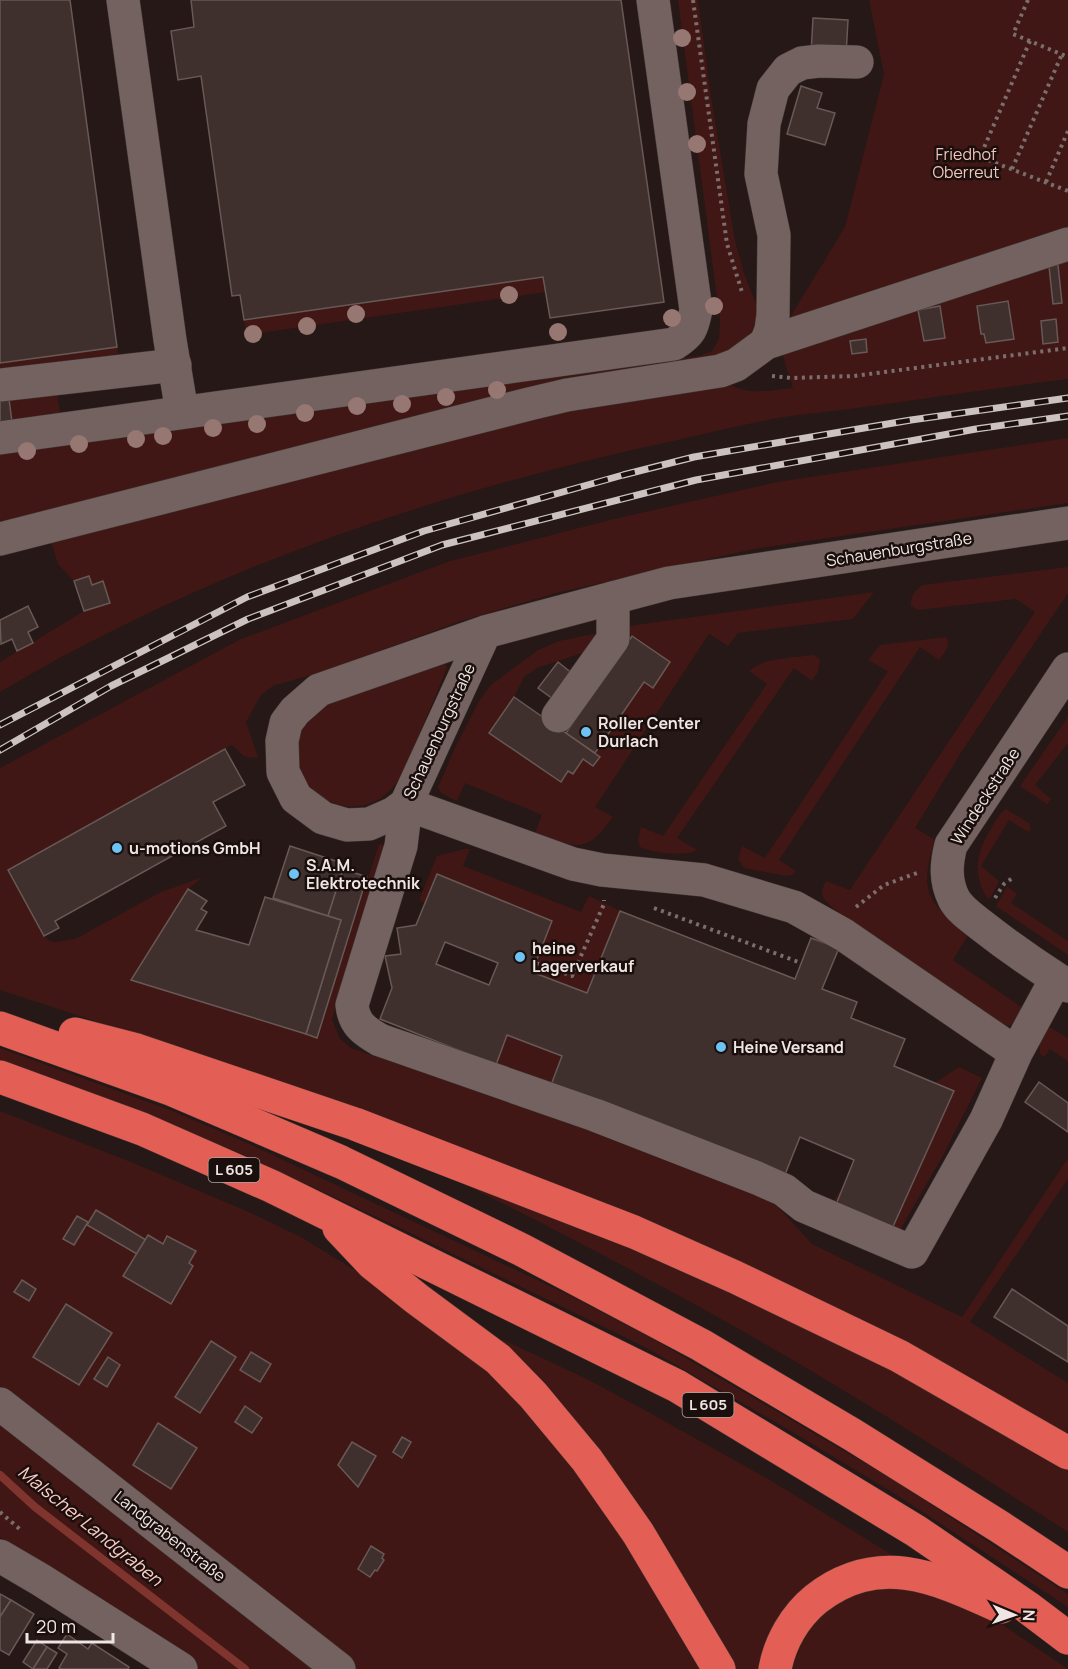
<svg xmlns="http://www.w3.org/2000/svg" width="1068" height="1669" viewBox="0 0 1068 1669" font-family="Manrope,sans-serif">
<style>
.green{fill:#401714}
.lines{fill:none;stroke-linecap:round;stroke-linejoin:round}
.stream{stroke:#80342e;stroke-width:8}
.building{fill:#3f302e;stroke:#685856;stroke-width:1.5;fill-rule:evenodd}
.minor-casing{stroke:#3f3634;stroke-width:34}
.highway-casing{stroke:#3f3634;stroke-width:34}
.path{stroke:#7b6f6d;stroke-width:4;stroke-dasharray:3 4.5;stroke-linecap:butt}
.minor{stroke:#736260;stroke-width:33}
.highway{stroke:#e35e54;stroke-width:33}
.rail-casing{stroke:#ccc2c0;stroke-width:7}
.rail{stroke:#1b0f0d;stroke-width:4.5;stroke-dasharray:14;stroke-linecap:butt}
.tree{fill:#967772}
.poi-dot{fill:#6fc2f4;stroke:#1b0f0d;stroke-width:2}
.labels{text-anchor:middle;stroke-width:5;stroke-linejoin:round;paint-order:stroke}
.shield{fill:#1b0f0d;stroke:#afa6a4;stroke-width:1.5}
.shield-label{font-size:15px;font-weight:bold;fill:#efe6e4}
.park-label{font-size:16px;fill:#f3c4bd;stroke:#1b0f0d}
.street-label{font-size:16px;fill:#efe6e4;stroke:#1b0f0d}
.poi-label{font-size:16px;font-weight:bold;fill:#efe6e4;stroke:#1b0f0d;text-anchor:start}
.water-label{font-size:18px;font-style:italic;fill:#fdcdc7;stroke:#1b0f0d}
</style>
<rect width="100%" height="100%" fill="#251816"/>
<g class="green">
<path d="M678,0H698L711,97L735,241L744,273L765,327L746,351L0,531V452L556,374L699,356L712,351L719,339L720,321Z"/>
<path d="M869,0H1068V236L786,324L845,227L884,74Z"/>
<path d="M1068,254V379C995,388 923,399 850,409C826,412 802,414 778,418C743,425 708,433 673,441C437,492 209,568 0,692V662L84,611L110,602L103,581L92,585L89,576L74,581L58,564L51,542L467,428L730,384C748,396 772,390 793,388L781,350Z"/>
<path d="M543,277L546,292L246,335L244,320Z"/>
<path d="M117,347L118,354L0,371V363Z"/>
<path d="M57,394L60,412L58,415L12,424L9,399Z"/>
<path d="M1068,438V503L754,549L556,593L461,621L324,671L273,686L261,695L246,722L258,757C244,760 242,754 232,745L8,871L44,936L49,941L56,942L75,939L161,892L203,877L188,889L131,980L317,1038L379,844L384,845V854L358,945L332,1019L340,1039L351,1048L723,1176L777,1206L812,1244L962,1317L1068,1158V1179L970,1322L1068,1383V1440L939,1368L137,1035L0,990V768L241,639L450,561L614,519L777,482Z"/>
<path d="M1068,567V593L962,751L915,828L935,840C918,893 928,902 968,935L953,960L1024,1009C1018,1018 1014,1028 1001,1027L834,909C823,899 818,895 826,881L850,890L1035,612L1016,599L918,610L911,606C910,596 915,591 922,585Z"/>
<path d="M874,592L853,619L738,633L728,646L709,634L595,807L613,817C585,856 576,847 535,833L542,815L465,783L457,801L441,793L438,787L456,746L479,701L491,685L538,650L559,641L598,633L585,652L537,668L524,677L514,697L489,733L561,782L568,771L573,774L583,759L594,766L600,757L595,753L644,682L653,687L670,662L632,636L628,632V626Z"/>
<path d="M946,637C952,645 944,653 939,660L920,647L779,860L796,871L792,875L786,876L744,868L738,859L742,846L765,858L888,671L868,660L880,645Z"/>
<path d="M813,655L820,659L818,672L812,681L794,668L677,838L697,850C684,857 653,853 640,847L638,840L641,827L663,836L767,684L749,671C765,657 793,658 813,655Z"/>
<path d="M444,663L447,668L445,673C436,695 426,718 417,740C411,754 406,770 397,782C350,847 256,769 314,715C318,711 323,705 327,702C337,696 351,694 362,690C390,681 417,672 444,663Z"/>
<path d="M1068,717V743L1035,785L1051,799L1047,804L1020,786Z"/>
<path d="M1006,809L1029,823L1031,830L1028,832L1009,820L981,866L999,881L991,897L988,899C971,874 977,850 992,827C996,820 1000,813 1006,809Z"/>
<path d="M464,849H470L463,866L581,912L589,896L620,911L587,993L532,972L551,921L437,874L426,903L419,900L437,856Z"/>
<path d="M1007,886L1017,894L1011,903L1068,941V955L996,906Z"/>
<path d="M1048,1026L1068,1038V1061L1050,1049L1044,1057L1040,1054L1039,1043Z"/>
<path d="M507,1035L562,1056L551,1085L496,1065Z"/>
<path d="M0,1048L170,1110L247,1143L573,1297L655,1340L892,1479L1068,1594V1607L892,1492L784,1427L643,1346L404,1230L244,1155L163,1122L0,1061Z"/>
<path d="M959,1067L982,1078L941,1159L897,1235L832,1204L839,1192H841L954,1091L935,1083Z"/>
<path d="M0,1111L136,1164L251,1213L301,1237L400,1298L496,1379L577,1468L707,1669H197L186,1656L0,1537Z"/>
<path d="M453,1179L749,1293L1068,1463V1532C969,1468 869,1404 767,1345C664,1286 559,1231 453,1179Z"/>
<path d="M503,1340L585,1378L652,1414L770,1480L868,1540L892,1555L893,1559L871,1565L766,1669H733L499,1350Z"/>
<path d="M891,1583L973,1605L1068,1669H787L793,1649L832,1600Z"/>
</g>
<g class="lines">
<path class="stream" d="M0,1475L35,1507L245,1669"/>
</g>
<g class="building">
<path d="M0,0H70L117,347L0,363Z"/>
<path d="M191,0H621L664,302L550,318L543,277L244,320L240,295L232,296L201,76L178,80L171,31L194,27Z"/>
<path d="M813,18L848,20L846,56L811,54Z"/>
<path d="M801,86L822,93L817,108L835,113L825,145L787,134Z"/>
<path d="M1058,265L1062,303L1053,304L1049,266Z"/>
<path d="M1008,301L1014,339L986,343L984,334H981L977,306Z"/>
<path d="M940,306L945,338L924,341L918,310Z"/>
<path d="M1056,319L1058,342L1043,344L1041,321Z"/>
<path d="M866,339L867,352L852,354L850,341Z"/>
<path d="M9,399L12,422L0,423V400Z"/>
<path d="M89,576L92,585L103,581L110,603L84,611L74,581Z"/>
<path d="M28,606L38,627L28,632L33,643L17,651L12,639L1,644L0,620Z"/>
<path d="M632,636L670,662L653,688L644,682L595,753L566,733Z"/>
<path d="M558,662L573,674L553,699L538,688Z"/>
<path d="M514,697L600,757L593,766L583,759L573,774L568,771L561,782L489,733Z"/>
<path d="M225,749L245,785L213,802L226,826L55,921L59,928L44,936L8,870Z"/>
<path d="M290,846L345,864L328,916L273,898Z"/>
<path d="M343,869L367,877L317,1038L306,1034L341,920L328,916Z"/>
<path d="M437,874L552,921L532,972L587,993L620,911L795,979L811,938L839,948L822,989L857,1002L851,1018L905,1039L894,1066L954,1091L891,1231L835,1207L854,1160L800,1137L784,1177L551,1085L562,1056L507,1035L496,1065L380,1019L392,988L385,956L401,954L397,928L416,925ZM445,942L498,963L489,985L436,964Z"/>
<path d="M188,889L207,901L201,909L207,912L196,930L249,945L265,897L341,920L306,1034L131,980Z"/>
<path d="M1039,1082L1068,1103V1132L1025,1102Z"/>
<path d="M96,1210L146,1240L137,1254L87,1225Z"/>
<path d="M77,1216L88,1222L74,1245L63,1239Z"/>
<path d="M148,1235L163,1244L167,1236L196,1251L189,1263L193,1266L171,1304L123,1276Z"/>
<path d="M22,1280L36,1289L29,1301L14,1292Z"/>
<path d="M1012,1289L1068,1326V1362L994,1317Z"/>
<path d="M66,1304L112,1333L79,1385L33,1357Z"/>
<path d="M211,1341L236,1357L200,1413L175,1397Z"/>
<path d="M251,1352L271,1364L260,1382L240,1370Z"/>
<path d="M108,1357L120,1365L107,1387L94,1379Z"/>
<path d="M245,1406L262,1418L252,1433L235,1422Z"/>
<path d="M158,1423L197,1448L171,1489L133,1465Z"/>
<path d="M402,1437L411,1442L402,1458L393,1452Z"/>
<path d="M352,1442L376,1456L358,1487L338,1465Z"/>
<path d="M371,1546L384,1554L382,1558L384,1560L377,1571L375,1570L370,1577L358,1569Z"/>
<path d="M0,1594L11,1600L0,1617Z"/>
<path d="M11,1600L34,1614L9,1655L0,1650V1617Z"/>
<path d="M67,1634L88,1649L92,1643L129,1667L128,1669H61L59,1668L67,1654L58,1648Z"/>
<path d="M37,1640L47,1647L33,1669L23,1662Z"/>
<path d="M47,1647L57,1653L47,1669H33Z"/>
</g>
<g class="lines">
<g class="minor-casing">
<g id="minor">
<path d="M123,0L170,340L182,412"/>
<path d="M766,343L771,330L773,315L774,235L761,174L764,124L773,89L788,70L802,63L819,61L857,62"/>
<path d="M0,385L175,365"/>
<path d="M0,438L674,344C691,333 692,329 696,310L653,0"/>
<path d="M0,539L529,404L567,395L720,371L736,365L766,343L1068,244"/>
<path d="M485,632L406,804L394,813L369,824L347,825L323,818L296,798L283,772L282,741L286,723L295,711L319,690L485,632L669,583L1068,523"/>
<path d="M1068,669L951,845C946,864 945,881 954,899C960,910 971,917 981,925C1009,947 1038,967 1068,986"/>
<path d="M558,716L613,639V598"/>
<path d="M1016,1053L844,935L794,907L704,880L602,870L573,864L406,804L401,846L352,1005C354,1024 364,1031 380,1040L595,1115L757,1178L784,1190L804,1206L912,1252L986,1120L1016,1053L1056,979"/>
<path d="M0,1404L339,1669"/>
<path d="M0,1556L41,1580L181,1669"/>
</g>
</g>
<g class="highway-casing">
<g id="highway">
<path d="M0,1028L173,1090L341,1162L522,1250L701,1345L853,1435L1000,1527L1068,1572"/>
<path d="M75,1034L137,1050L355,1124L634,1232L735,1277L899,1356L1068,1453"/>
<path d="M0,1077L142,1129L271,1186L677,1386L916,1531L1027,1607L1068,1638"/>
<path d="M339,1228L372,1263L417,1299L498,1359L533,1395L587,1460L638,1533L719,1669"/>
<path d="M775,1669C780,1642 795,1616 816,1599C879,1550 937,1578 1001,1607"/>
</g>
</g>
<g class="path">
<path d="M693,0L727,244L742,292"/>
<path d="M1028,0L1013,34L1068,57"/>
<path d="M1030,41L980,157L1068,191"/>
<path d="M1012,169L1062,54"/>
<path d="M1046,182L1068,131"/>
<path d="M772,376L791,378L854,376L1068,348"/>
<path d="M995,898L1004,884L1014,877"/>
<path d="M856,907L884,885L917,873"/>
<path d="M654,908L801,963"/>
<path d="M536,963L572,976L604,904V900"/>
<path d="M0,1512L22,1531"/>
</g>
<use href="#minor" class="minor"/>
<use href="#highway" class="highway"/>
<g class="rail-casing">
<g id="rail">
<path d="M0,725L247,597L424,531L623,475L694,457L911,420L1068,398"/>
<path d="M0,750L111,686L248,619L442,545L696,480L976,429L1068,416"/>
</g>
</g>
<use href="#rail" class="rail"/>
</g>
<g class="tree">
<circle cx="682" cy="38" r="9"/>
<circle cx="687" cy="92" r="9"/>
<circle cx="697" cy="144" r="9"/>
<circle cx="509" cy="295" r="9"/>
<circle cx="714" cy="306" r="9"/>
<circle cx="356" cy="314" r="9"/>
<circle cx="672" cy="318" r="9"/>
<circle cx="307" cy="326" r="9"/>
<circle cx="558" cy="332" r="9"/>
<circle cx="253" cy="334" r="9"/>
<circle cx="497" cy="390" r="9"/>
<circle cx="446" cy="397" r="9"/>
<circle cx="402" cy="404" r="9"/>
<circle cx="357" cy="406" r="9"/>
<circle cx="305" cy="413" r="9"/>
<circle cx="257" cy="424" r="9"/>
<circle cx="213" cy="428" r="9"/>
<circle cx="163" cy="436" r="9"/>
<circle cx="136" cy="439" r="9"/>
<circle cx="79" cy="444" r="9"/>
<circle cx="27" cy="451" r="9"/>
</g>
<g class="poi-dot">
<circle cx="586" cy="732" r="6"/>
<circle cx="117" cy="848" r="6"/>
<circle cx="294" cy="874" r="6"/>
<circle cx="520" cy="957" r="6"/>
<circle cx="721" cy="1047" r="6"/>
</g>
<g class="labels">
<g class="shield">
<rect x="208.5" y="1158" width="51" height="24" rx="4.5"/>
<rect x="682.5" y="1393" width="51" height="24" rx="4.5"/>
</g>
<g class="shield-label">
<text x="234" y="1175">L 605</text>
<text x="708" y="1410">L 605</text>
</g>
<g class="park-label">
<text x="966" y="160">Friedhof<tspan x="966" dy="18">Oberreut</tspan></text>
</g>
<g class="street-label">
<text transform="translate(899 549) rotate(-9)" y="6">Schauenburgstraße</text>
<text transform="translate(439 731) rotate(-65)" y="6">Schauenburgstraße</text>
<text transform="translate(985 796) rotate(-57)" y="6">Windeckstraße</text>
<text transform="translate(170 1536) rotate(38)" y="6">Landgrabenstraße</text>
</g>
<g class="poi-label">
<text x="598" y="729">Roller Center<tspan x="598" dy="18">Durlach</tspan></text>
<text x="129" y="854">u-motions GmbH</text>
<text x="306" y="871">S.A.M.<tspan x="306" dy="18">Elektrotechnik</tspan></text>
<text x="532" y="954">heine<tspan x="532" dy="18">Lagerverkauf</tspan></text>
<text x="733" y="1053">Heine Versand</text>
</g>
<g class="water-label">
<text transform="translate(90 1526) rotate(39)" y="6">Malscher Landgraben</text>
</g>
</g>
<g transform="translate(1014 1615) rotate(92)" stroke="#1b0f0d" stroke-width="4.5" paint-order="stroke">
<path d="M0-4.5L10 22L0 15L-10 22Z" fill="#efe6e4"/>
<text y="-9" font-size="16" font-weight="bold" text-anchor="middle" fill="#efe6e4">N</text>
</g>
<path d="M27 1633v9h86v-9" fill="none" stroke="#efe6e4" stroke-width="3"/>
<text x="36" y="1633" font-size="18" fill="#efe6e4" stroke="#1b0f0d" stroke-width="4.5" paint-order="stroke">20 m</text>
</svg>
